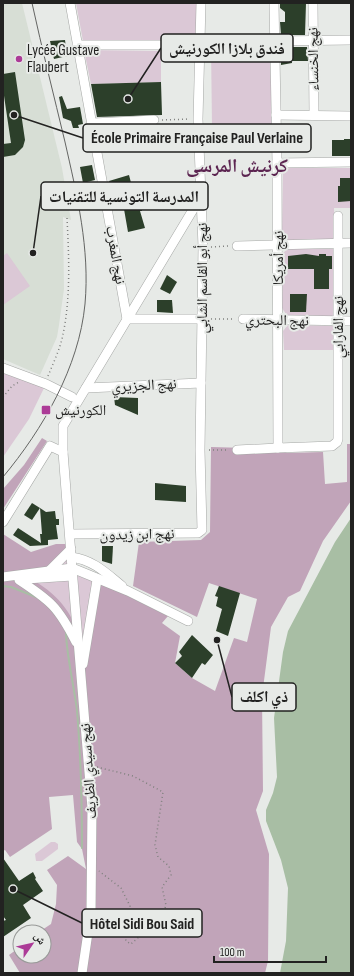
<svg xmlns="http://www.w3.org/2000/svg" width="354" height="976" viewBox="0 0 354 976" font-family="'Sofia Sans Condensed','Noto Naskh Arabic',sans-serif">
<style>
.built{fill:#d7ded5}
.green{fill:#dbc8d6}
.forest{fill:#c1a4b9}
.water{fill:#a8bea4}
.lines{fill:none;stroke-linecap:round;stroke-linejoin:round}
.stream{stroke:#a8bea4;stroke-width:2}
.building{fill:#2c3f2a}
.minor-casing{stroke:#a6a8a6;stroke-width:10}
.path{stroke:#80817f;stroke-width:1.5;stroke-dasharray:1 3;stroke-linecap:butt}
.minor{stroke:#fff;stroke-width:9}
.tram{stroke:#646563;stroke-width:1}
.poi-dot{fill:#ac3b97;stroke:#e7eae7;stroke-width:1.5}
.labels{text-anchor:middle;stroke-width:4;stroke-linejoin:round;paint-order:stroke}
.poi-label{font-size:15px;fill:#222221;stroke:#e7eae7;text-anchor:start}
.street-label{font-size:15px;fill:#222221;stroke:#e7eae7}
.district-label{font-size:19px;font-weight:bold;fill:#5c2551;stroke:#e7eae7}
.leader{fill:none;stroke:#222221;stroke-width:1.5}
.callout-dot{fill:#222221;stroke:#e7eae7;stroke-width:1.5}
.callout{fill:#e7eae7;stroke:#222221;stroke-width:1.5}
.callout-label{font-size:16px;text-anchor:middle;font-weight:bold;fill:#222221}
</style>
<rect width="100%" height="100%" fill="#e7eae7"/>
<path class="built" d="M3,3H22L62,168L71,220L63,217L64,289L59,325L57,337L40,375L3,359Z"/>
<g class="green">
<path d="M76,3H198L197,36L192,41H83Z"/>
<path d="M270,46L272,125L212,126L211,47Z"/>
<path d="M84,50L161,51V82L91,84Z"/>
<path d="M289,168H351V208H334L335,239L331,241H287L282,235L283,172Z"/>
<path d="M289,248L333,249L337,252L336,312L331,317H288L282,308L283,253Z"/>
<path d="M7,253L30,286L3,305V256Z"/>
<path d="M288,325L335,326V350H284L283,331Z"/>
<path d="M3,371L44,388L29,419L3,457Z"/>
<path d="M67,544L77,574L92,580L94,587L84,643L27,577Z"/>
<path d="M51,842H55L58,844V849L42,861H36L35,854Z"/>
</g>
<g class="forest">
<path d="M42,438L47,441L3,509V489L24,465Z"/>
<path d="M347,444H351V501L323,541L300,591L288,597L271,627L262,696L263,791L256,810L269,854L268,961L265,973H20L9,955L20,947V956H44V932H39L51,924L56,904L57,885L47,870L68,856L86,869L82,849L77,842L73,795L49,797L52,829L10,857L5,850L3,851V534L31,552L56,544H67L64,559L27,577C59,594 70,610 83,643L94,587L92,580L127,594L168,616L162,623L180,636L175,663L192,678L215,691L234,638L247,642L257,599L209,583L197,617L133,586L139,542L201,540L210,532L211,447L280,449L287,453L323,452L325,484L347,482Z"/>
</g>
<path class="water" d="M351,518V973H280L286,941L288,888L281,860L266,821V810L273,793L277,777L274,718L283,652L288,631L335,542Z"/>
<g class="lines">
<g class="stream">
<path d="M3,586L11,587L36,597"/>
<path d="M66,633C67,659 74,685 77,711C81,757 82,803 82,848"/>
</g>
</g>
<g class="building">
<path d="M280,3H306L305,35H281L280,22H285V12L280,8Z"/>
<path d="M65,40L67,56L54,59L50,41Z"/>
<path d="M281,47H307L308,61H292V63L281,65Z"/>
<path d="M15,72L25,140L23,147L15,155L3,157V144L11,143L3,89V74Z"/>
<path d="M161,82L162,115L97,117L91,84Z"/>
<path d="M62,96L67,109L80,107L83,124L78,125L79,128H73L71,121L63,118L59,97Z"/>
<path d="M344,139H351V156H332V140H344Z"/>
<path d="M92,165L95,180L83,183L80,167Z"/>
<path d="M129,175L135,198L140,197L142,211H140L145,228L128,232L121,192L113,194L109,181Z"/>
<path d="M340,178H351V201L338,202V186H340Z"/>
<path d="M306,254L319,256V254H326V256H332V269H329V289H314V269H288V256Z"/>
<path d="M167,275L177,282L170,294L160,289Z"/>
<path d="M290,294H307L306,312H290Z"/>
<path d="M157,300H172L173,313L157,312Z"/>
<path d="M114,397L138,398V415L115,405Z"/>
<path d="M155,483L186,486V502L155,500Z"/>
<path d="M32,503L40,508L32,520L24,515Z"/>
<path d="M40,508L46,512L55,511L56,519H59V525H56L58,539L48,540V545L30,546L13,535L18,528L41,543L40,534H42Z"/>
<path d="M102,546H113L112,564L102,561Z"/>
<path d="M219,586L240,593L228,636L216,631L222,609L216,606L218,597L215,596Z"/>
<path d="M192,635L213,655L205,665L202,663L192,678L175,663L182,656L179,652Z"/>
<path d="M3,858L19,881L33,872L36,878L35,879L43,891L23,905L31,918L3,937V921L6,920L3,916Z"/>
</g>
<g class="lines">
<g class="minor-casing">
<g id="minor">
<path d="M70,3L127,319"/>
<path d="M274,3L277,163L278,448L332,446L337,442L338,439V216"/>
<path d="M313,3L314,115"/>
<path d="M246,43L274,41L351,40"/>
<path d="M77,45H199"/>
<path d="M276,115L351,116"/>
<path d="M93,123L154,120"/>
<path d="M277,163L351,162"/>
<path d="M237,246L351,243"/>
<path d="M127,319H203"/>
<path d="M243,319L351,321"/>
<path d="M3,368L46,384L72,397"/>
<path d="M86,388L201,383"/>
<path d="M237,450L278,448"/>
<path d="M3,522L50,446L63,452"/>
<path d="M70,534L198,533L202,530L200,450L203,247L198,119L201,3"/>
<path d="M71,557C93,560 105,572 122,586"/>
<path d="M49,571L71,549"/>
<path d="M3,577L72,568L128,591L188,621"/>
<path d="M26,579L72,576"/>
<path d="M19,580C51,601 58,607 76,642"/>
<path d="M83,664L97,580"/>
<path d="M82,973L91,912L92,808L72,568L63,452V426L200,198"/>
</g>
</g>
<g class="path">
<path d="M207,45L237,43"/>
<path d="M162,120L190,119"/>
<path d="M211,247L229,246"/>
<path d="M211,319H235"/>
<path d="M48,376C53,364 59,351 62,339C71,300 69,258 67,218"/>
<path d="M3,397L12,386L19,382"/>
<path d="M209,450H229"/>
<path d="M97,767L133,776L163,792L155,845L158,857L169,866L171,875L162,887L166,905L160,924L149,928L131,944L126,941L122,923L130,906L121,888L99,871"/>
</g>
<use href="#minor" class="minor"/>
<path class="tram" d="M3,477C43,429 79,367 85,304C90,249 77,195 65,142C54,96 42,49 32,3"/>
</g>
<g class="poi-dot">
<circle cx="19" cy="59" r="4"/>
<rect x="41" y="405" width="10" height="10" rx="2"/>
</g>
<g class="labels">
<g class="poi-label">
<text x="27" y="55">Lycée Gustave<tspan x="27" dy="17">Flaubert</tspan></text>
<text x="55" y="415">الكورنيش</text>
</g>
<g class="street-label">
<text transform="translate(313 59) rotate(-91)" y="5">نهج الخنساء</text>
<text transform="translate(116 255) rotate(80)" y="5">نهج المغرب</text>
<text transform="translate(278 258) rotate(-90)" y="5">نهج أمريكا</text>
<text transform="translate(202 278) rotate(-90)" y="5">نهج أبو القاسم الشابي</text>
<text transform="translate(277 320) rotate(1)" y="5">نهج البحتري</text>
<text transform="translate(338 327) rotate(-90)" y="5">نهج الفارابي</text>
<text transform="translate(144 385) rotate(-3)" y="5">نهج الجزيري</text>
<text transform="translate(137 534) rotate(-1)" y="5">نهج ابن زيدون</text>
<text transform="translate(88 771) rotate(-94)" y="5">نهج سيدي الظريف</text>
</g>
<g class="district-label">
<text x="237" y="172">كرنيش المرسى</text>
</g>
</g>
<path class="leader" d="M128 99L161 48M14 115L83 138M33 253L41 196M217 640L232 697M13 889L82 923"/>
<g class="callout-dot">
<circle cx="128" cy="99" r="4"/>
<circle cx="14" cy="115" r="4"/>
<circle cx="33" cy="253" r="4"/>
<circle cx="217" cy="640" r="4"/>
<circle cx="13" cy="889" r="4"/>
</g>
<g class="callout">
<rect x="161" y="34" width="132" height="28" rx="4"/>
<rect x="83" y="124" width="228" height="28" rx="4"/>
<rect x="41" y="182" width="167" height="28" rx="4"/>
<rect x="232" y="683" width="64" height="28" rx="4"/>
<rect x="82" y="909" width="120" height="28" rx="4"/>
</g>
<g class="callout-label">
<text x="227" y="54">فندق بلازا الكورنيش</text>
<text x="197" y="143">École Primaire Française Paul Verlaine</text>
<text x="124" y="202">المدرسة التونسية للتقنيات</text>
<text x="264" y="702">ذي اكلف</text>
<text x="142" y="929">Hôtel Sidi Bou Said</text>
</g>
<rect width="354" height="976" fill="none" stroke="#222221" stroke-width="8"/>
<g transform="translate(32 944) rotate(56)"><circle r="19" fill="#e7eae7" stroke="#989a98"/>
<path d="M0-3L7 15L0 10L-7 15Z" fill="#ac3b97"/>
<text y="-6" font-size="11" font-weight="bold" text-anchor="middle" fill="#222221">ش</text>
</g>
<path d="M214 956v6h112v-6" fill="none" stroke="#222221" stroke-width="2"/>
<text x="220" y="956" font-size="12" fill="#222221" stroke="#e7eae7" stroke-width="3" paint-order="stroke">100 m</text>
</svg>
